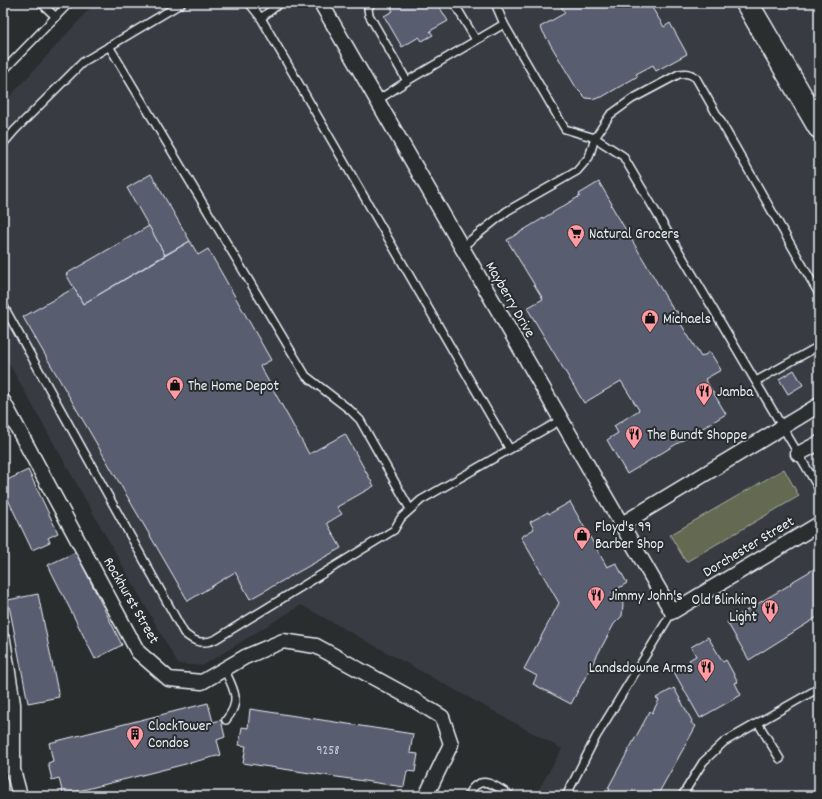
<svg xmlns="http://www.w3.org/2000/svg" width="822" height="799" viewBox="0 0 822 799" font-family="Dekko,sans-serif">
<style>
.built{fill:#383b42}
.green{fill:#636b51;stroke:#a6aea4}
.building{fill:#585d6f;stroke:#e8f1f8}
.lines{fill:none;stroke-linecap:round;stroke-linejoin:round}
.lane-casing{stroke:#e8f1f8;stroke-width:10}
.street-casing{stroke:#e8f1f8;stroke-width:17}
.primary-casing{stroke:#e8f1f8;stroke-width:25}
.lane{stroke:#2a2d2e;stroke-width:7}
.street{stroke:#2a2d2e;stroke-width:14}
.primary{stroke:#2a2d2e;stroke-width:22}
.labels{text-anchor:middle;stroke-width:4;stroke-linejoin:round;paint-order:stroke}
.number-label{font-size:13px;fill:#c4ccd6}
.poi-label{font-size:15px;fill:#e8f1f8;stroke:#2a2d2e;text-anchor:start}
.street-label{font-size:15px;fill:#e8f1f8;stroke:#2a2d2e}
</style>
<rect width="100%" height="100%" fill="#2a2d2e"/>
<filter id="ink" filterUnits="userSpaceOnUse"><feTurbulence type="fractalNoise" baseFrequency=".025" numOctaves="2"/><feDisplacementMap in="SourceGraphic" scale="8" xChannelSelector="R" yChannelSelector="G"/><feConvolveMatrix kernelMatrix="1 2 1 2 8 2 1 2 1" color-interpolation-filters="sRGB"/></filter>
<g filter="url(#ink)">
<path class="built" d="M95,3H819V796H535L562,749L301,605L202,666L178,664L3,353V104Z"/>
<path class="green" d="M784,469L799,496L686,562L670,535Z"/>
<g class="building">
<path d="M388,3H437L448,21L430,31L433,35L422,41L419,37L402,47L384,16L393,11Z"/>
<path d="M559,3H649L664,27L670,23L687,54L656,71L653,65L636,74L638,76L602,97L595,99L586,98L577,89L540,27L565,13Z"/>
<path d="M151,174L190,241L165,255L127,188Z"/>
<path d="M599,182L612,204L611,205L674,311H677L682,321L681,324L701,357L710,352L721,370L705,379L726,414L627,474L607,440L618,433L614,426L639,410L621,381L584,403L527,308L543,299L507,240L580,196L579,194Z"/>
<path d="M149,226L165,255L83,304L66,274Z"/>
<path d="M190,241L198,255L208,249L271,360L260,366L309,454L345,434L374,486L337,507L342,514L327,523L341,548L250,599L235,572L188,601L23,317L74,288L83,304Z"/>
<path d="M794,370L803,385L788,394L779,379Z"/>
<path d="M28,470L58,533L48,538L50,542L32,550L3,489V482Z"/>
<path d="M570,502L607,567L616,563L627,583L611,593L621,599L623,604L622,616L614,624L571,704L533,684L537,676L524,669L559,603L521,537L534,529L530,522L548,512L549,514Z"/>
<path d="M76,552L122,645L95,659L48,565Z"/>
<path d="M819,566V616L749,660L727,622L791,584L790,583Z"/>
<path d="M38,594L59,697L28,703L8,600Z"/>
<path d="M708,637L723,662L726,660L738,682L735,683L741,695L700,718L674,672L691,663L689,660L696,656L691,647Z"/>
<path d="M674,688L692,721L691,723L696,726L657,796H606L610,789L608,788L650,711L652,713L659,700L656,698Z"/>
<path d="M208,703L213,722L221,720L225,737L217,740L221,755L63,795L59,778L52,780L48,763L53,761L49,743Z"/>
<path d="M250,709L413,734L410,753L418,754L415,772L407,771L404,787L243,763L246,746L239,745L242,727L248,728Z"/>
</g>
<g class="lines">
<g class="lane-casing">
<g id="lane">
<path d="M41,3L56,17"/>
<path d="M249,3L261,18L280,3"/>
<path d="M371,3L368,9L369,15L407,81"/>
<path d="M454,3L476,40"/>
<path d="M495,3L504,24L565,129L595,138L623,156L819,489"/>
<path d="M261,18L509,448"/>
<path d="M109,46L306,376L350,410L360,420L410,509"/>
<path d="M3,71L69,3"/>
<path d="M378,100L407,81L504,24"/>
<path d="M3,144L15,130L83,62L182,3"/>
<path d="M462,247L507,211L577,171L589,157L595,138L610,115L632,99L679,74C686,73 690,73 696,78L819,294"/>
<path d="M3,305L184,633C194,642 203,645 216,639L394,530L401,518L421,500L561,420"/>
<path d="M756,381L819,346"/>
<path d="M224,669C234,689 242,701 226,720"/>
<path d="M758,723L780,759"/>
<path d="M467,796C480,772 495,785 511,796"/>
<path d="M566,796L596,737L672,612"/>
<path d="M682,796L703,762L724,742L819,688"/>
</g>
</g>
<g class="street-casing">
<g id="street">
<path d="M321,3L672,612L819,524"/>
<path d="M3,401L138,652L169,679L202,682L245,657L283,641L316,646L411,698L442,717L451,744L426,796"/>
<path d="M798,454L819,443"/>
<path d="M622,524L819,405"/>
<path d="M3,640L13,704V770L20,796"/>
</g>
</g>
<g class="primary-casing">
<path id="primary" d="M747,3L819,127"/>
</g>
<use href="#lane" class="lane"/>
<use href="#street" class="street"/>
<use href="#primary" class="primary"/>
</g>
</g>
<defs>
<g id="supermarket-pin" transform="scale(0.9)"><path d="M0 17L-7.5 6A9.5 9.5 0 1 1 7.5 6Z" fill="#ff9aa2" stroke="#2a2d2e"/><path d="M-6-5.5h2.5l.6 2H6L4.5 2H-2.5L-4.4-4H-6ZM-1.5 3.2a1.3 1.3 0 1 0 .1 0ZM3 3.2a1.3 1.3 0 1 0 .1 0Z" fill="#111"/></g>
<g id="shop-pin" transform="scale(0.9)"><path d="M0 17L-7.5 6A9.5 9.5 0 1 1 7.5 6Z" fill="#ff9aa2" stroke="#2a2d2e"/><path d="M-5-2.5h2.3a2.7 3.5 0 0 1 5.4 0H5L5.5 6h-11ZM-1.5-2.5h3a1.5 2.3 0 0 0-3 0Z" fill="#111"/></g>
<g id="restaurant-pin" transform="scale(0.9)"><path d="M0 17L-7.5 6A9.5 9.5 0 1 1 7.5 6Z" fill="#ff9aa2" stroke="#2a2d2e"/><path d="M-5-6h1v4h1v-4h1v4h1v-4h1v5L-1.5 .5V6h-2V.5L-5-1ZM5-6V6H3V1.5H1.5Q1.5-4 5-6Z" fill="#111"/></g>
<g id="building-pin" transform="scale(0.9)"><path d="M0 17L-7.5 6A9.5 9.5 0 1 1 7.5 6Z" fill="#ff9aa2" stroke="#2a2d2e"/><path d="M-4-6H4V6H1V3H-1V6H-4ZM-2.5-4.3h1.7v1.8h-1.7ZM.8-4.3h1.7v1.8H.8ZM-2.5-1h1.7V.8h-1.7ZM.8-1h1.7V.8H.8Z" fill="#111"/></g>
</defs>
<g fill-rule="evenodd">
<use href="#supermarket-pin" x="576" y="233"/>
<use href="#shop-pin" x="650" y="318"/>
<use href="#shop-pin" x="175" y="385"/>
<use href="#restaurant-pin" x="704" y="391"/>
<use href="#restaurant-pin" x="634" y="434"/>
<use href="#shop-pin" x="582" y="535"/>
<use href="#restaurant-pin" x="596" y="595"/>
<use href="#restaurant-pin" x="770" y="608"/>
<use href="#restaurant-pin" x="706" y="667"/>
<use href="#building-pin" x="135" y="734"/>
</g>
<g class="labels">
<g class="number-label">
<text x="328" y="754">9258</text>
</g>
<g class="poi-label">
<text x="589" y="238">Natural Grocers</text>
<text x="663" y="323">Michaels</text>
<text x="188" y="390">The Home Depot</text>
<text x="717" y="396">Jamba</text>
<text x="647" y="439">The Bundt Shoppe</text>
<text x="595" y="531">Floyd's 99<tspan x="595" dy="17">Barber Shop</tspan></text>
<text x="609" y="600">Jimmy John's</text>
<text x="757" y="604" text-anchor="end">Old Blinking<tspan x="757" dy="17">Light</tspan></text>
<text x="693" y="672" text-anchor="end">Landsdowne Arms</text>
<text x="148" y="730">ClockTower<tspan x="148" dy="17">Condos</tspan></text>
</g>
<g class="street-label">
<text transform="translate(511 299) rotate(60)" y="5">Mayberry Drive</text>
<text transform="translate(748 546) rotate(-31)" y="5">Dorchester Street</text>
<text transform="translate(132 600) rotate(60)" y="5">Rockhurst Street</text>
</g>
</g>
<rect width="822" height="799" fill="none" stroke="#2a2d2e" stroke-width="16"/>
<rect x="8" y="8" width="806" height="783" fill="none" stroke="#e8f1f8" stroke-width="1.5" filter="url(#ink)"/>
</svg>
